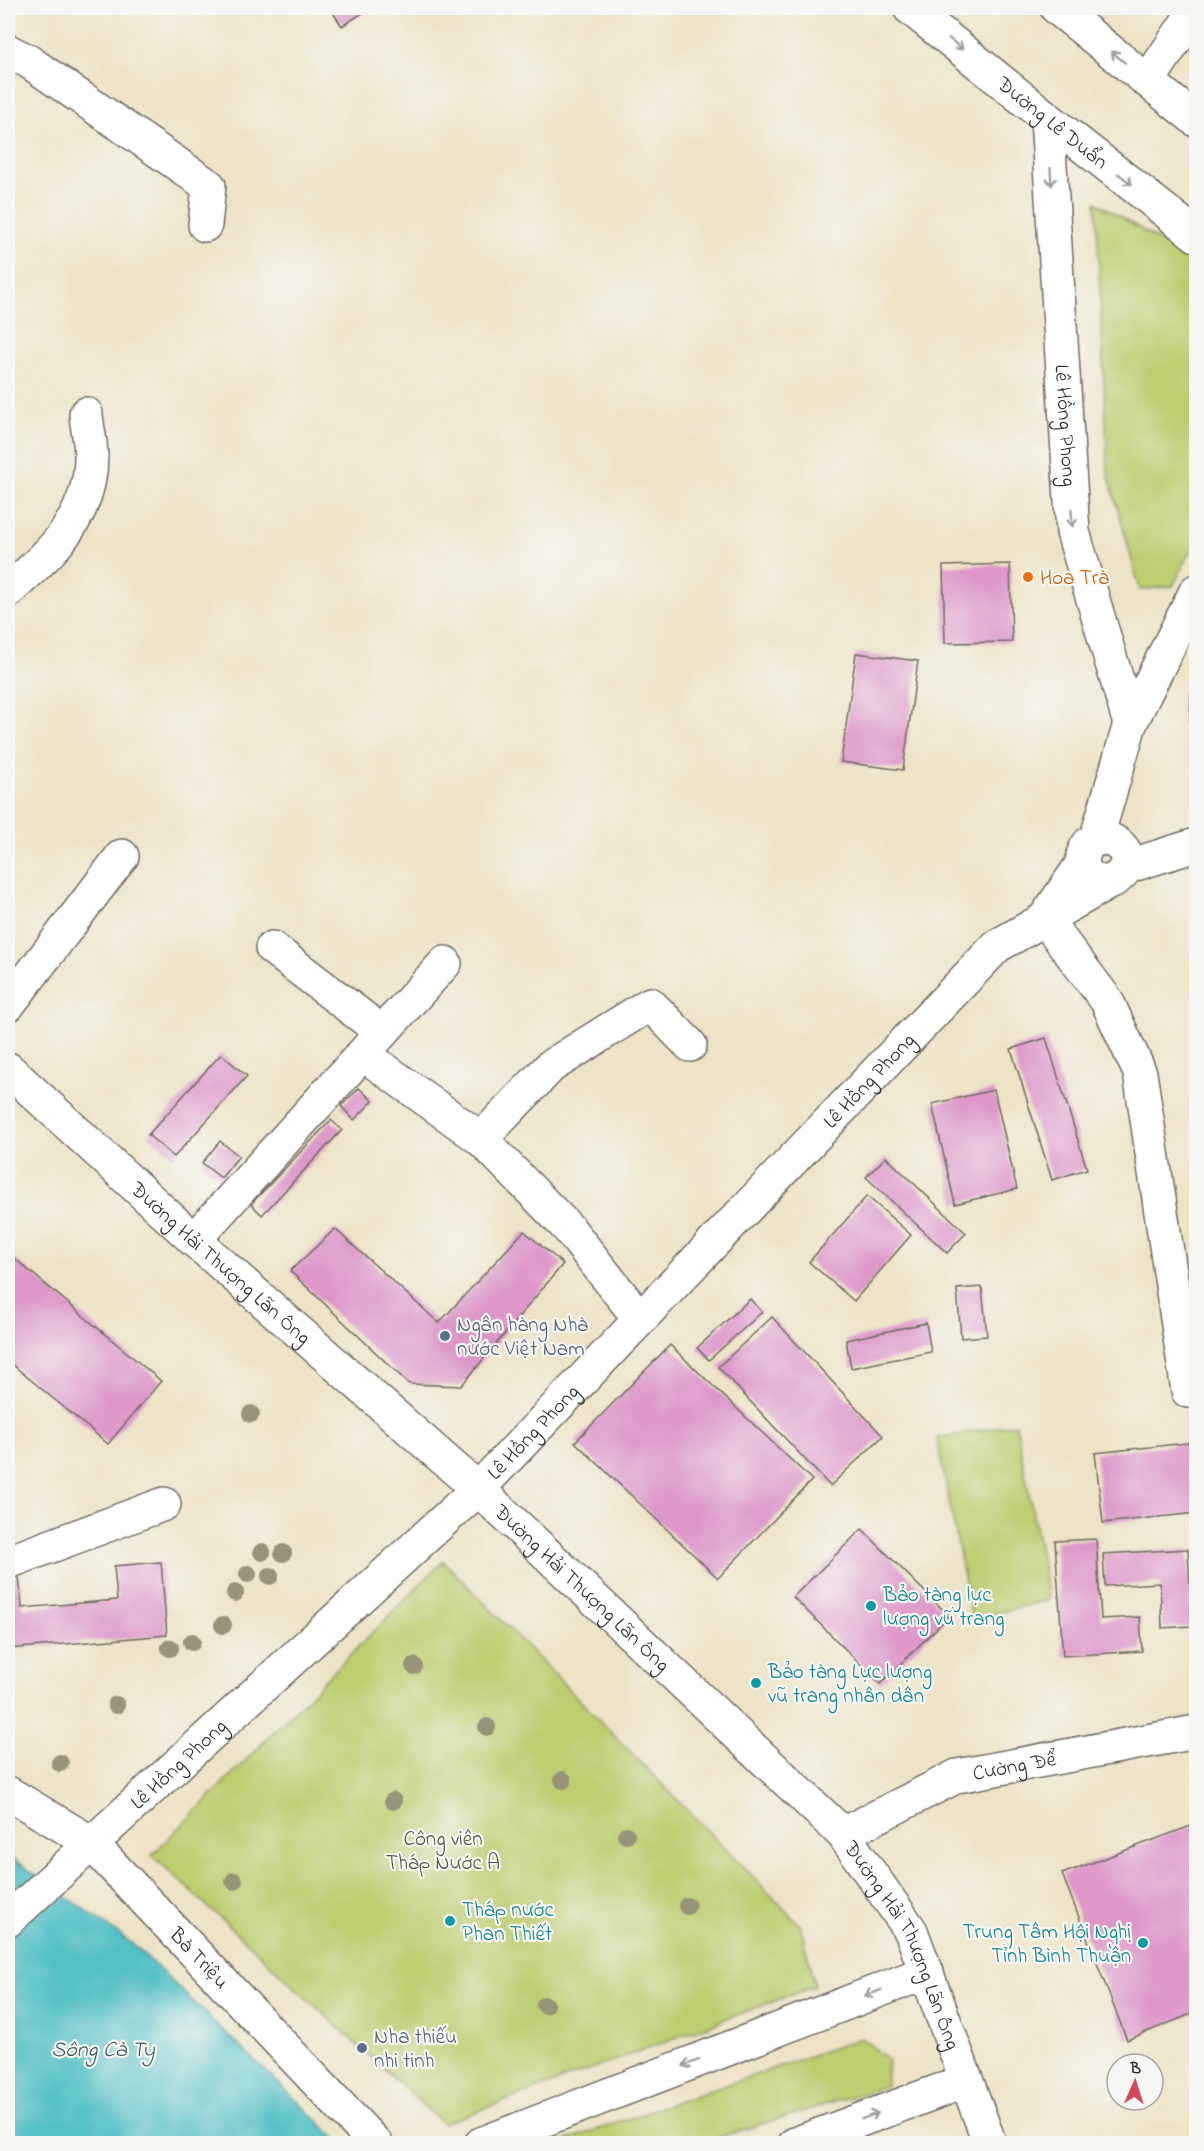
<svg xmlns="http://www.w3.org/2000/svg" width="1204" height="2151" viewBox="0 0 1204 2151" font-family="'Indie Flower',sans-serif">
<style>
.green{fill:#bdcd70;stroke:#747c4e;stroke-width:1.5}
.water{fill:#52c0c6;stroke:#3e7678;stroke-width:1.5}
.building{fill:#dd97c9}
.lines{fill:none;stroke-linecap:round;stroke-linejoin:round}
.minor-casing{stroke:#6f6b61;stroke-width:36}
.major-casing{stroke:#6f6b61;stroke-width:36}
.minor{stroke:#fff;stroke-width:33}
.major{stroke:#fff;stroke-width:33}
.tree{fill:#97947a}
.oneway{stroke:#a0a0a0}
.food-dot{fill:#e8710a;stroke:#f6f6f2;stroke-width:2}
.service-dot{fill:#5c6f8a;stroke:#f6f6f2;stroke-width:2}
.culture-dot{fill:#0f9aa8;stroke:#f6f6f2;stroke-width:2}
.labels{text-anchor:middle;stroke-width:4.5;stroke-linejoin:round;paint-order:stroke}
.street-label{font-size:21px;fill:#2b2b2b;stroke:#f6f6f2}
.food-label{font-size:21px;fill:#c56008;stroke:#f6f6f2;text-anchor:start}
.service-label{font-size:21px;fill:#4e5e75;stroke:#f6f6f2;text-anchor:start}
.culture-label{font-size:21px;fill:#0d838f;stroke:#f6f6f2;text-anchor:start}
.park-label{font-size:21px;fill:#50543c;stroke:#f6f6f2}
.water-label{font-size:22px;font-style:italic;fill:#37585a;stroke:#f6f6f2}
</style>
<rect width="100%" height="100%" fill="#f6f6f2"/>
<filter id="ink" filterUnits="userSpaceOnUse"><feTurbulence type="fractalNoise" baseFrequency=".0167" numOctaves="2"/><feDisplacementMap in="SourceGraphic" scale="12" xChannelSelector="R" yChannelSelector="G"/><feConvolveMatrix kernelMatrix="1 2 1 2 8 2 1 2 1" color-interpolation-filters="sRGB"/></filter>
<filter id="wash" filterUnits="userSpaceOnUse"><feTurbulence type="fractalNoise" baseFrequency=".008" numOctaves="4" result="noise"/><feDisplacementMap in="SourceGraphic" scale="24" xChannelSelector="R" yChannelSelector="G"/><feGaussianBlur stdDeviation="1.35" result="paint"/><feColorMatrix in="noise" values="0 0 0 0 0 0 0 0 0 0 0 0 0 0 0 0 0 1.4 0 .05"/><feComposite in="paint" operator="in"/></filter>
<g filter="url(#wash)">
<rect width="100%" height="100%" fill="#ede3c6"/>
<g class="green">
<path d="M1096,202L1196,263V540L1173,586L1140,590L1108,473Z"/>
<path d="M1016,1424L1049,1600L972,1619L937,1438Z"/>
<path d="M443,1561L800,1925L815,1986L443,2124L152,1855Z"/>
<path d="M861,2038L888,2059L886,2086L700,2143H559Z"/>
</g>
<path class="water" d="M8,1855L133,1944L341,2143H8Z"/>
<g id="blocks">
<g class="building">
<path d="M330,8H371L342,26Z"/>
<path d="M1010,564L1012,642L945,643L943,566Z"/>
<path d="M856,653L918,661L903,770L841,762Z"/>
<path d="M1191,693H1196V721H1190Z"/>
<path d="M1046,1038L1087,1169L1052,1180L1011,1049Z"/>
<path d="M221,1054L247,1076L174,1157L148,1135Z"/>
<path d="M359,1088L373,1101L354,1120L341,1106Z"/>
<path d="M994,1090L1017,1189L955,1204L932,1104Z"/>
<path d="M331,1120L342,1130L262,1215L251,1204Z"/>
<path d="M220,1141L239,1156L221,1178L202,1163Z"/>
<path d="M886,1157L966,1233L947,1253L866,1177Z"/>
<path d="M867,1196L911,1235L854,1301L809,1262Z"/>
<path d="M335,1229L439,1323L524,1231L563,1264L461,1386L409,1384L290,1271Z"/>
<path d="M8,1253L161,1381L108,1444L8,1361Z"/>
<path d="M982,1287L987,1336L961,1338L957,1289Z"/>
<path d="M750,1299L762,1312L709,1360L697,1348Z"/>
<path d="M772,1317L883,1436L830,1486L718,1367Z"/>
<path d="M926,1323L931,1352L851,1368L846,1340Z"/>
<path d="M670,1345L812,1480L718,1578L575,1442Z"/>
<path d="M1196,1442V1513L1103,1523L1095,1453Z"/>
<path d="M862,1529L949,1616L880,1684L793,1597Z"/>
<path d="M1096,1539L1101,1619L1140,1617L1142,1651L1063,1656L1055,1541Z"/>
<path d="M1188,1549L1192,1626L1162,1628L1160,1583L1105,1586L1103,1554Z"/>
<path d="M161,1562L167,1635L8,1649V1577L19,1576L22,1608L117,1600L114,1566Z"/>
<path d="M1196,1824V2012L1127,2040L1062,1874Z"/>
</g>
</g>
</g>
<g filter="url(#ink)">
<use href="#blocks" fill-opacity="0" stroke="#6f6b61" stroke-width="1.5"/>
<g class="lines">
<g class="minor-casing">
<g id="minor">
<path d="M8,51L28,61L209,186L205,225"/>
<path d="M1148,81L1196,9"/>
<path id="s1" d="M1047,118L1073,532L1130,724"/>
<path d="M8,591C50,553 91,519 91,456C91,442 87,428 86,414"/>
<path d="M1045,919L1107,1001L1140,1073L1188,1391"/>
<path d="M272,948L382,1032"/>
<path d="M8,1005L122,856"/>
<path d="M363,1054L481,1139L569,1229L640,1319"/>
<path id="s2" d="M8,1069L194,1240L478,1489L843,1834L911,1931L990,2144"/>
<path d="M481,1139L551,1066L650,1004L690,1045"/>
<path d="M194,1240L445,963"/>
<path d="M8,1562L164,1504"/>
<path id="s3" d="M8,1793L90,1842L376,2144"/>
<path id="s4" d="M843,1834L957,1776L1196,1732"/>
<path d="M481,2144L927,1972"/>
<path d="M795,2144L966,2081"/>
</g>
</g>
<g class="major-casing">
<g id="major">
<path id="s5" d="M910,8L1047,118L1196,235"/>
<path d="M1057,8L1196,120"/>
<path d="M1096,840L1130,724L1196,591"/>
<path d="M1126,867L1196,845"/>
<path d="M1047,915L1082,864C1085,809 1160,856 1110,882C1096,883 1087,878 1082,864"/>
<path id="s6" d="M8,1920L478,1489L997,946L1110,882"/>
</g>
</g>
<use href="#minor" class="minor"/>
<use href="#major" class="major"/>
</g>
<g class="tree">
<circle cx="251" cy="1414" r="9"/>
<circle cx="262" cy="1552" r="9"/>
<circle cx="283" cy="1553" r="9"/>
<circle cx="248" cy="1574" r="9"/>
<circle cx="270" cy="1576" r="9"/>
<circle cx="235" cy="1593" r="9"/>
<circle cx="223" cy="1625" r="9"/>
<circle cx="192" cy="1642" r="9"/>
<circle cx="170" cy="1648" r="9"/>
<circle cx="414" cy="1666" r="9"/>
<circle cx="116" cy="1705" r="9"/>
<circle cx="487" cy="1727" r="9"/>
<circle cx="60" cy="1763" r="9"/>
<circle cx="563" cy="1780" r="9"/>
<circle cx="393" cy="1801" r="9"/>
<circle cx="626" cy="1835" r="9"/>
<circle cx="234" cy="1881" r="9"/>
<circle cx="687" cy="1906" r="9"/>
<circle cx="545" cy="2005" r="9"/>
</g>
<defs><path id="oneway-shaft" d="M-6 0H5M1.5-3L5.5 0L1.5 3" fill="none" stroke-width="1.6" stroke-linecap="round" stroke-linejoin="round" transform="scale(1.5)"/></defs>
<g class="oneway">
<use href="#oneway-shaft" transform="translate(956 44) rotate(39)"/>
<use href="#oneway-shaft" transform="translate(1118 57) rotate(-141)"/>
<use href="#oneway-shaft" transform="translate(1051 177) rotate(86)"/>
<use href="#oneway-shaft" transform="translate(1125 179) rotate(38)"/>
<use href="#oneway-shaft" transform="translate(1072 518) rotate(86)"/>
<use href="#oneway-shaft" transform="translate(873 1993) rotate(159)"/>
<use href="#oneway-shaft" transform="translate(691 2063) rotate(159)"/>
<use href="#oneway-shaft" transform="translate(870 2116) rotate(-20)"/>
</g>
</g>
<circle class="food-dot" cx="1028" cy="577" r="6"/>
<g class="service-dot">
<circle cx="445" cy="1336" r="6"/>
<circle cx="362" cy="2048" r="6"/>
</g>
<g class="culture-dot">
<circle cx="871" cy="1606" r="6"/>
<circle cx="756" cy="1683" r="6"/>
<circle cx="450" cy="1921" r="6"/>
<circle cx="1143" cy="1943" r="6"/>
</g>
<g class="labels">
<g class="street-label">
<text dy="7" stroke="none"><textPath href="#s5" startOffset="183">Đường Lê Duẩn</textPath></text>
<text dy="7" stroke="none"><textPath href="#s1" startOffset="308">Lê Hồng Phong</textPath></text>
<text dy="7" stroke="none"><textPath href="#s6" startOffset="1203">Lê Hồng Phong</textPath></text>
<text dy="7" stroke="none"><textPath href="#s2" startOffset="288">Đường Hải Thượng Lãn Ông</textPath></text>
<text dy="7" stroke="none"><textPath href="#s6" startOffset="717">Lê Hồng Phong</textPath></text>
<text dy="7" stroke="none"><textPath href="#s2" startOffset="774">Đường Hải Thượng Lãn Ông</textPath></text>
<text dy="7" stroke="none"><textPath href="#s6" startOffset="231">Lê Hồng Phong</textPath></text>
<text dy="7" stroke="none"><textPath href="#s4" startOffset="186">Cường Để</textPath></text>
<text dy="7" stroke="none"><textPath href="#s2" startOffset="1260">Đường Hải Thượng Lãn Ông</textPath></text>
<text dy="7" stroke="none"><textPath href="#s3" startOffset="255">Bà Triệu</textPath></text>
</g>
<g class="food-label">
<text x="1040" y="584">Hoa Trà</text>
</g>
<g class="service-label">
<text x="457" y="1331">Ngân hàng Nhà<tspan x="457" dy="24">nước Việt Nam</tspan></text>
<text x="374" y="2043">Nha thiếu<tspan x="374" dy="24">nhi tinh</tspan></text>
</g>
<g class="culture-label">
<text x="883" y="1601">Bảo tàng lực<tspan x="883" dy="24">lượng vũ trang</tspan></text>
<text x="768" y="1678">Bảo tàng Lực lượng<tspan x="768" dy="24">vũ trang nhân dân</tspan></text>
<text x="462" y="1916">Tháp nước<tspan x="462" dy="24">Phan Thiết</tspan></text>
<text x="1131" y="1938" text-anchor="end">Trung Tâm Hội Nghị<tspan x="1131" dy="24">Tỉnh Bình Thuận</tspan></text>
</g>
<g class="park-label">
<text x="443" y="1845">Công viên<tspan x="443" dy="24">Tháp Nước A</tspan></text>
</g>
<g class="water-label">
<text x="103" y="2056">Sông Cà Ty</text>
</g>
</g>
<rect width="1204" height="2151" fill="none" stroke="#f6f6f2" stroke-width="30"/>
<g transform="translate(1135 2082) rotate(3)"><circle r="28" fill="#f6f6f2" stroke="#a5a5a2" stroke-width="1.5"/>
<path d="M0-4.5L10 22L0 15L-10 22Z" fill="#d1495b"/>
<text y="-9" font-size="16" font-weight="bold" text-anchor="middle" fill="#2b2b2b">B</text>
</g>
</svg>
